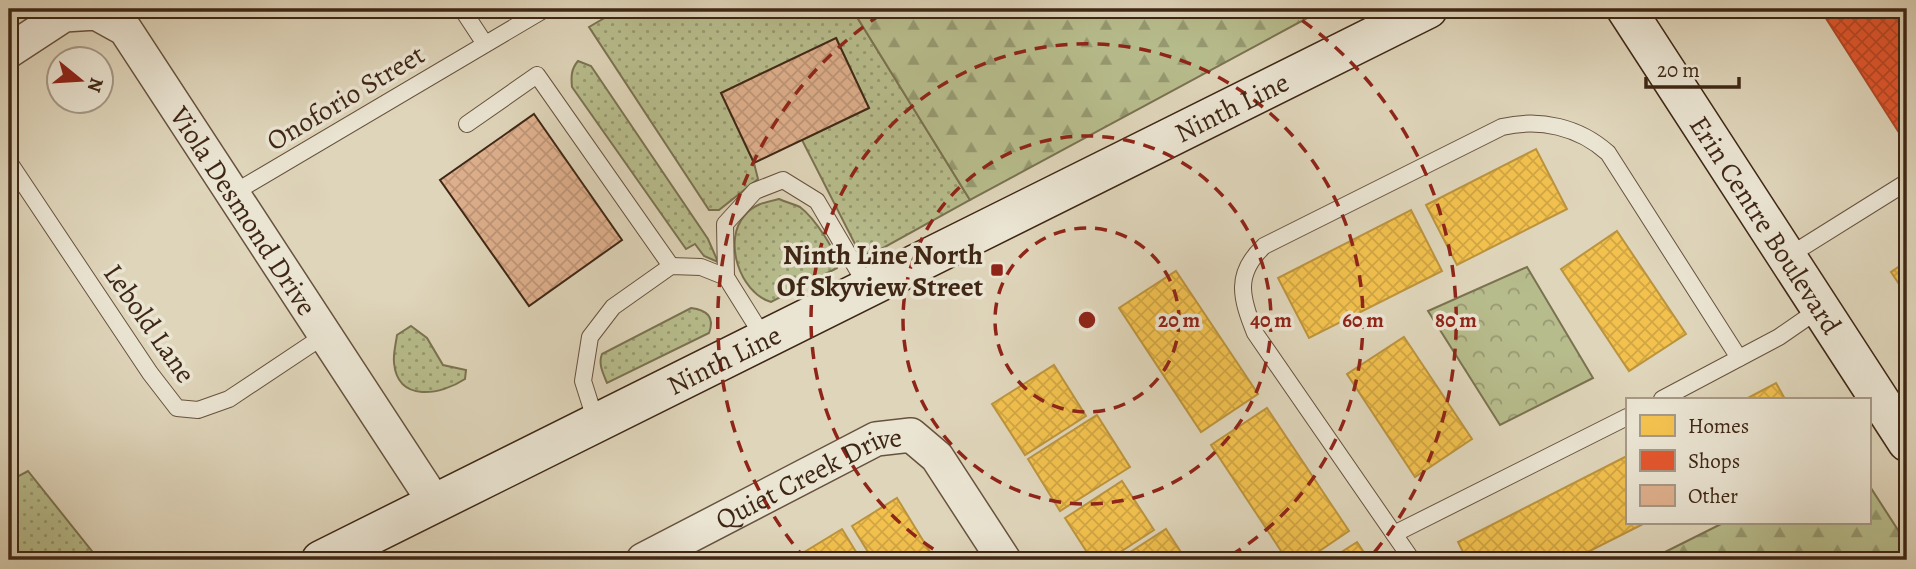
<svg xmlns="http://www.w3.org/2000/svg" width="1916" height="569" viewBox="0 0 1916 569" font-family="Alegreya,serif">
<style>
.grass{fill:url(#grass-dots);stroke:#7b7250;stroke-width:2}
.forest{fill:url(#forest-firs);stroke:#7b7250;stroke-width:2}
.park{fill:url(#park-crowns);stroke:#7b7250;stroke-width:2}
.homes{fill:url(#homes-cross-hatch);stroke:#bc933d;stroke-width:2}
.shops{fill:url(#shops-cross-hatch);stroke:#b24926;stroke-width:2}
.building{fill:url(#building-cross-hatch);stroke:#3f2715;stroke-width:2}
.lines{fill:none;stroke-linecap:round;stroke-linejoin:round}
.lane-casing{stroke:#67523e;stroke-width:18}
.street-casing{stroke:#67523e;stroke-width:36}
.secondary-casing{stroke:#3f2715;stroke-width:41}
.lane{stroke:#eae4d2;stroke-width:16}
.street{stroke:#eae4d2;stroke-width:33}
.secondary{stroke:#eae4d2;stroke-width:38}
.ring{fill:none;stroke:#8f2418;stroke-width:3.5;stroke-dasharray:12 9}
.poi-dot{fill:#8f2418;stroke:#eae4d2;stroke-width:2.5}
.labels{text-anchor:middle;stroke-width:7;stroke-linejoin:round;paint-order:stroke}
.street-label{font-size:28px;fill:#3f2715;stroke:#eae4d2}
.poi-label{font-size:28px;font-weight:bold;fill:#3f2715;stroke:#eae4d2;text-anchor:end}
.centre{fill:#8f2418;stroke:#eae4d2;stroke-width:3.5}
.ring-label{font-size:21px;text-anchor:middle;font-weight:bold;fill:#8f2418;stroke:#eae4d2;stroke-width:7;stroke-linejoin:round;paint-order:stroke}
</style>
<defs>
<pattern id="grass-dots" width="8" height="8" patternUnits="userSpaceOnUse" patternTransform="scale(1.75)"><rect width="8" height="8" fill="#b7bc8c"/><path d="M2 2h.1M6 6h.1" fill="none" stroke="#969971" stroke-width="1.8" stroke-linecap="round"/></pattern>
<pattern id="forest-firs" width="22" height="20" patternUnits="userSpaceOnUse" patternTransform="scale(1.75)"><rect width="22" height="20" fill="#b7bc8c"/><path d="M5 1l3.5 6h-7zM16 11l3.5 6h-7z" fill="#969971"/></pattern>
<pattern id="park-crowns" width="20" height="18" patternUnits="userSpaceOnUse" patternTransform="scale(1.75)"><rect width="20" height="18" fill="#b7bc8c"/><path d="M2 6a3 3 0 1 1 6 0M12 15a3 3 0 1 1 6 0" fill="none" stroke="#969971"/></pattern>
<pattern id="homes-cross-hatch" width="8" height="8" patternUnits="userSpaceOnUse" patternTransform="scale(1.75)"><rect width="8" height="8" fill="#f2c14e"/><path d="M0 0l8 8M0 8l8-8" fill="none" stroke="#d1a643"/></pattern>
<pattern id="shops-cross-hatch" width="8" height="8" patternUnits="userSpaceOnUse" patternTransform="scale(1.75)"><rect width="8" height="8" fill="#e4572e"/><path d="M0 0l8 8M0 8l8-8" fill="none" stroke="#ba4826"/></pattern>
<pattern id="building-cross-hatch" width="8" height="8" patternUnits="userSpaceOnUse" patternTransform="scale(1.75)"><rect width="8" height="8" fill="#dfb08d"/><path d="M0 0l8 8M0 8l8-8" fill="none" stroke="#c09779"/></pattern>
</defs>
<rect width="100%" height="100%" fill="#dfd5ba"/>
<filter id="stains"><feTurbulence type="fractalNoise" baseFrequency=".00286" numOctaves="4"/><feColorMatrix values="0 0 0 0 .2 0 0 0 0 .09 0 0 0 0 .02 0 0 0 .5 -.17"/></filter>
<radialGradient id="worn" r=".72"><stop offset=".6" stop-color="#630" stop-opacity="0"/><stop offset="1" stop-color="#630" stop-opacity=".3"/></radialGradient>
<g class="grass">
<path d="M620,9H852L970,200L874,253L863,254L857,248L802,140L869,108L836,38L721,93L754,163L758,179L719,210H709L589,27Z"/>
<path d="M578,61L591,66L708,239L718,262L704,256L695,244L686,249L572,87C571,77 571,69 578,61Z"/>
<path d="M779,199C785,202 794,204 800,207C813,217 839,252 837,268L771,302C740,293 722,240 745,215C754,204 766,202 779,199Z"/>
<path d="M691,308C707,310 715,317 709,333L607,383C603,373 598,364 602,354Z"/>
<path d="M411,326L427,338L443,365L466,370L465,379C441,395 398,403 394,363C393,354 396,343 397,335Z"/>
<path d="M28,471L99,560H9V481Z"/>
</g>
<g class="forest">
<path d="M852,9H1324L970,200Z"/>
<path d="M1869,485L1907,544V560H1649L1725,522H1869Z"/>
</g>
<path class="park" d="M1527,267L1593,378L1500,425L1428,311Z"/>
<g class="homes">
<path d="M1536,149L1567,209L1457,265L1426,205Z"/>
<path d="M1411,210L1442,271L1309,338L1278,278Z"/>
<path d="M1617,231L1686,334L1629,371L1561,269Z"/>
<path d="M1907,261V296L1891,272Z"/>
<path d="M1176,271L1258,394L1201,432L1119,308Z"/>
<path d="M1404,337L1472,439L1415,477L1347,374Z"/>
<path d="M1054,365L1086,416L1025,455L992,404Z"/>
<path d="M1776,383L1785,399H1746Z"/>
<path d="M1267,408L1349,531L1306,560H1287L1211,445Z"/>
<path d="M1097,415L1130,467L1060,511L1028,459Z"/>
<path d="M1627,456V522H1647L1572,560H1467L1458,542Z"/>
<path d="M1122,481L1154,530L1108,560H1092L1065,518Z"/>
<path d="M897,498L935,560H873L852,526Z"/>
<path d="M842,529L861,560H794L793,559Z"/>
<path d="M1166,529L1186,560H1118Z"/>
<path d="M1357,542L1369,560H1329Z"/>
</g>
<path class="shops" d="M1820,9H1907V145Z"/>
<g class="building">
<path d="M836,38L869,108L754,163L721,93Z"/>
<path d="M534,114L622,240L529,306L440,180Z"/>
</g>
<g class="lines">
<g class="lane-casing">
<g id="lane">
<path d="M462,9L485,44"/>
<path d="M467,124L537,75L671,266"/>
<path d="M9,162L150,373L177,408L198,410L229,399L325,335"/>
<path d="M232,194L545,9"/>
<path d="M1787,257L1907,182"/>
<path d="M764,338L726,277L725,224L755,191L783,180L817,201L867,286"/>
<path d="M1662,399L1779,337L1821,308"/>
<path d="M596,422L583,381L590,337L613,307L671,266L701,267L726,277"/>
<path d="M1394,534L1627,417"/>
<path d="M1412,560L1255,333C1241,298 1234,274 1264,246L1502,127C1540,118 1579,127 1608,153L1739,358"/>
</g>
</g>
<g class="street-casing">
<g id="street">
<path id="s1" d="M9,51L64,15L96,13L125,29L435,503"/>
<path id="s2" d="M643,560L876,439L911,435L937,457L1004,560"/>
</g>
</g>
<g class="secondary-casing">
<g id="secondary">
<path id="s3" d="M1626,9L1907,442"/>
<path id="s4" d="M321,560L1428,9"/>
</g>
</g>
<use href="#lane" class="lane"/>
<use href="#street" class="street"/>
<use href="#secondary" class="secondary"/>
</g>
<g class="ring">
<circle cx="1087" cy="320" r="92"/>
<circle cx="1087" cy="320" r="184"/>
<path d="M951 560A276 276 0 1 1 1223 560"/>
<path d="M806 560A369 369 0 0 1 889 9M1285 9A369 369 0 0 1 1368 560"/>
</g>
<rect class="poi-dot" x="990" y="263" width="14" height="14" rx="3.5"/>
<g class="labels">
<g class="street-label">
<text transform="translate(345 97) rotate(-31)" y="10">Onoforio Street</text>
<text dy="10" stroke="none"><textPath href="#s4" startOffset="1017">Ninth Line</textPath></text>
<text dy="10" stroke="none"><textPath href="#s1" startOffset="348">Viola Desmond Drive</textPath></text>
<text dy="10" stroke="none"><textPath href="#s3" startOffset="257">Erin Centre Boulevard</textPath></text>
<text transform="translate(150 323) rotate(55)" y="10">Lebold Lane</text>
<text dy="10" stroke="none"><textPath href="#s4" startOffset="450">Ninth Line</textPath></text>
<text dy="10" stroke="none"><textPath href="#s2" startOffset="186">Quiet Creek Drive</textPath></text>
</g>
<g class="poi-label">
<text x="983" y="264">Ninth Line North<tspan x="983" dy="32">Of Skyview Street</tspan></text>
</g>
</g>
<circle cx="1087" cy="320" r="10" class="centre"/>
<g class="ring-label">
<text x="1179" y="327">20 m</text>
<text x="1271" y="327">40 m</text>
<text x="1363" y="327">60 m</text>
<text x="1456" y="327">80 m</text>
</g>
<rect width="1916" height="569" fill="none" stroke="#dfd5ba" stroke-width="35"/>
<rect x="10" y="10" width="1895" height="548" fill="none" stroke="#3f2715" stroke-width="3.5"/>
<rect x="18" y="18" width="1881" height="534" fill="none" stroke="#3f2715" stroke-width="2"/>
<rect x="1626" y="398" width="245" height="126" fill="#eae4d2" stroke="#a69886" stroke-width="2"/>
<rect x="1640" y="415" width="35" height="21" fill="#f2c14e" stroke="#a69886" stroke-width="2"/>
<text x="1688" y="433" font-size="21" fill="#3f2715">Homes</text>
<rect x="1640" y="450" width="35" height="21" fill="#e4572e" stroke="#a69886" stroke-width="2"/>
<text x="1688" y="468" font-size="21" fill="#3f2715">Shops</text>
<rect x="1640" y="485" width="35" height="21" fill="#dfb08d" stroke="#a69886" stroke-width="2"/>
<text x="1688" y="503" font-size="21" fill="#3f2715">Other</text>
<g transform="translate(80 80) rotate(108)"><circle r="33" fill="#eae4d2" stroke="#a69886" stroke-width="2"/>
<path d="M0-5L12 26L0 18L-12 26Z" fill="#8f2418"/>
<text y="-10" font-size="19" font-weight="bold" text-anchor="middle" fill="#3f2715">N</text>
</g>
<path d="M1646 77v10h93v-10" fill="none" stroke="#3f2715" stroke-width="3.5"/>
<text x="1657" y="77" font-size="21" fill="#3f2715" stroke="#eae4d2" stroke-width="5" paint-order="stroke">20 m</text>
<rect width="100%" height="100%" filter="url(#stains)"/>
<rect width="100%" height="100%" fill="url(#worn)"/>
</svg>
